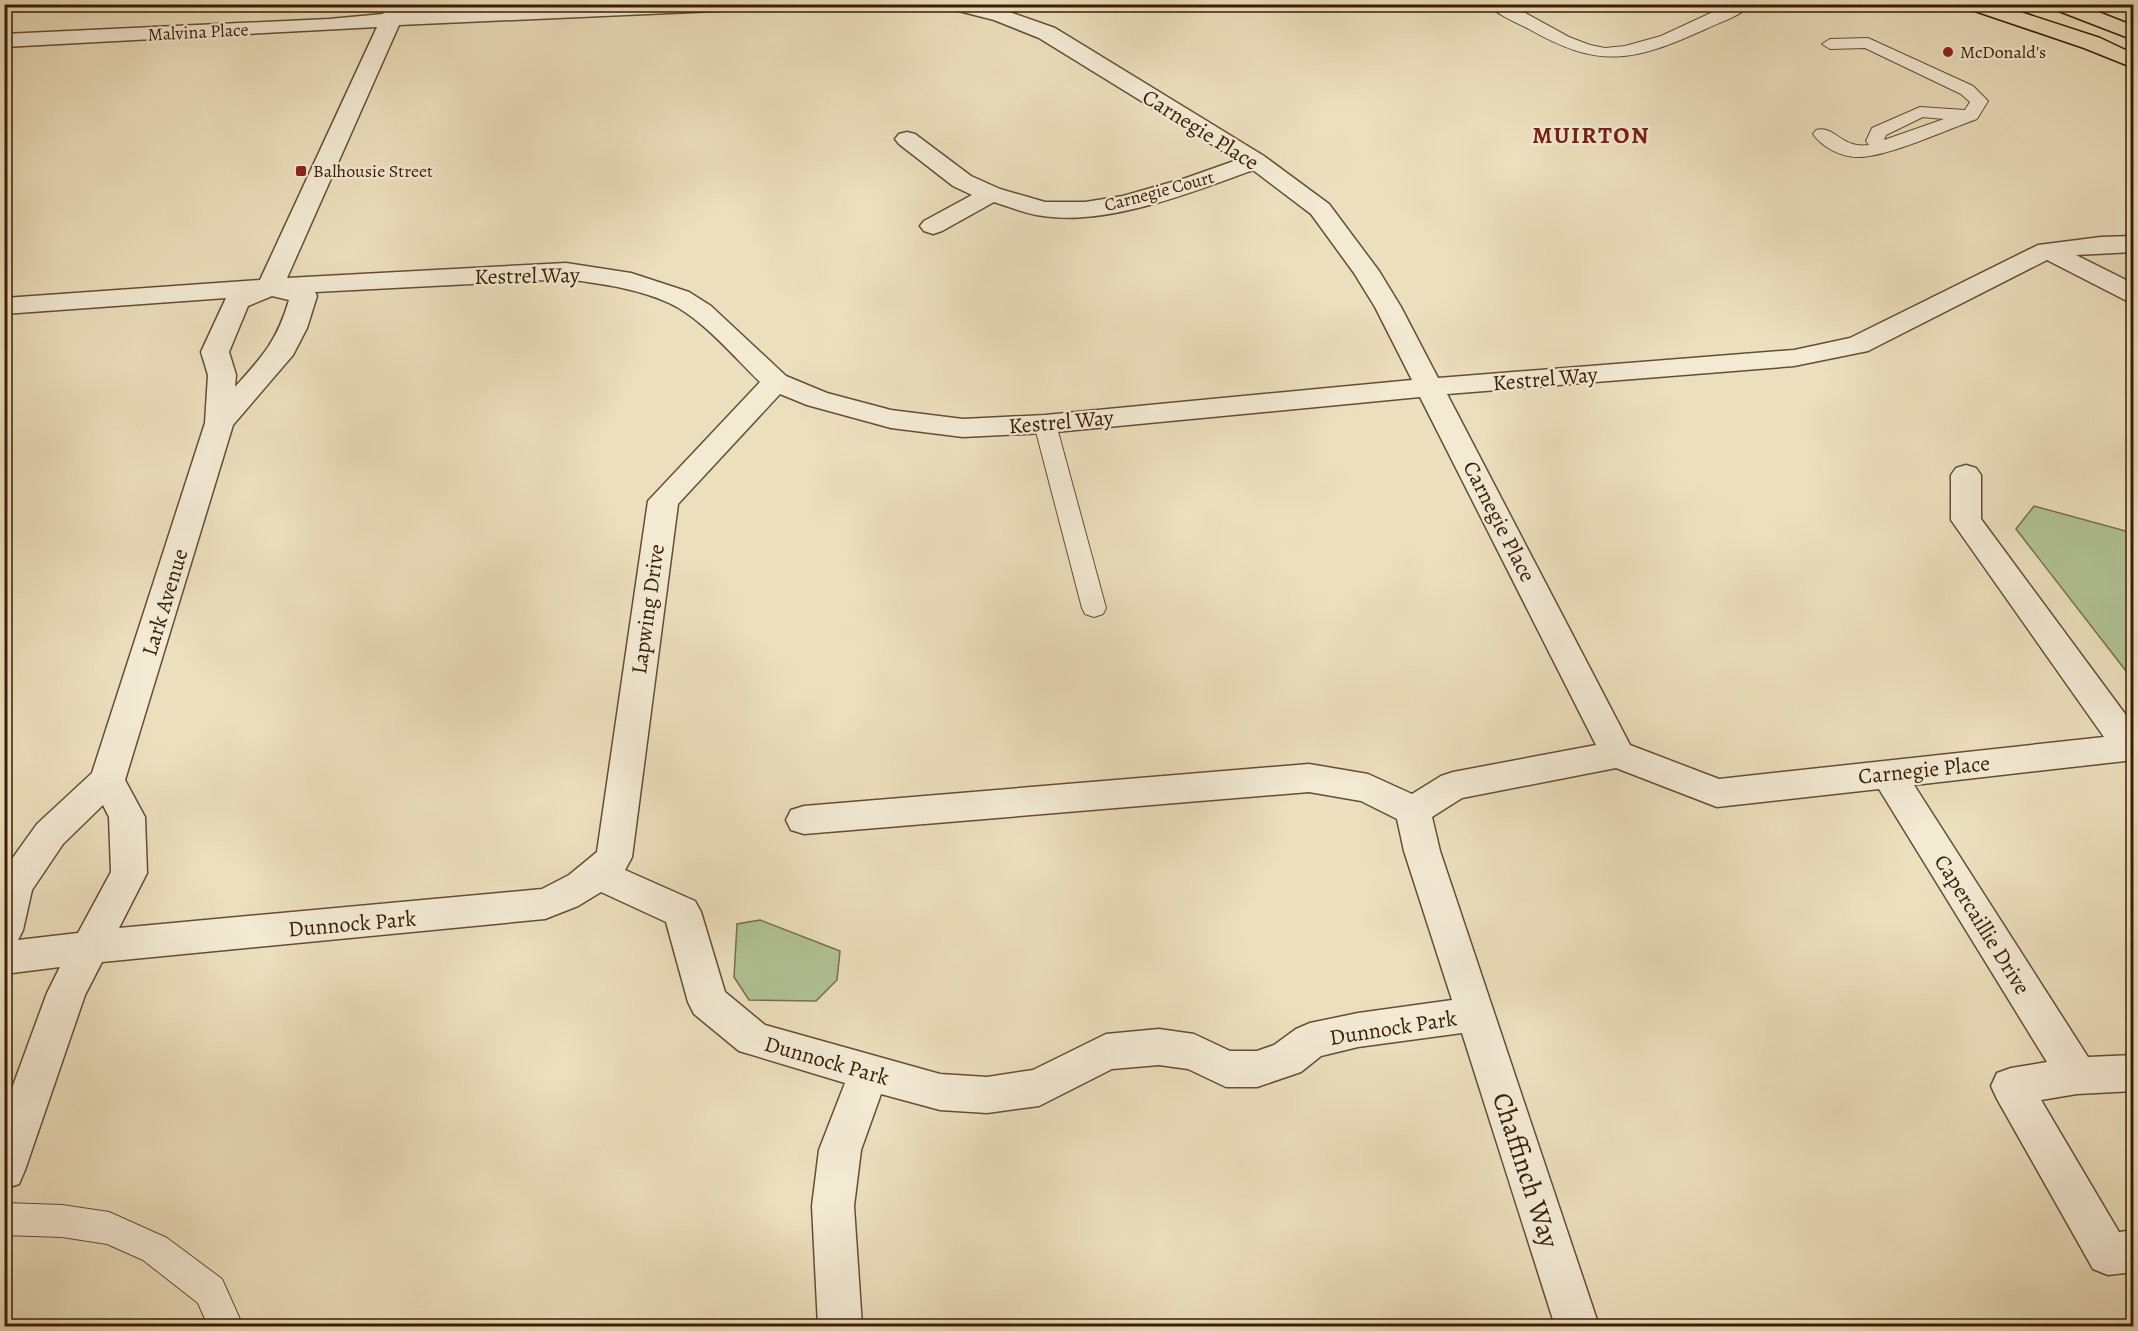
<svg xmlns="http://www.w3.org/2000/svg" width="2138" height="1331" viewBox="0 0 2138 1331" font-family="Alegreya,serif">
<style>
.green{fill:#b1c396;stroke:#74704e;stroke-width:1.5}
.lines{fill:none;stroke-linecap:round;stroke-linejoin:round}
.service-casing{stroke:#654e33;stroke-width:2}
.minor-casing{stroke:#654e33;stroke-width:3}
.primary-casing{stroke:#381e05;stroke-width:3}
.service{fill:#f3ead4;fill-rule:evenodd}
.minor{fill:#f3ead4;fill-rule:evenodd}
.primary{fill:#ecdfbd;fill-rule:evenodd}
.poi-dot{fill:#8f2418;stroke:#f3ead4;stroke-width:2}
.labels{text-anchor:middle;stroke-width:4.5;stroke-linejoin:round;paint-order:stroke}
.far-street-label{font-size:18px;fill:#381e05;stroke:#f3ead4}
.far-poi-label{font-size:18px;fill:#381e05;stroke:#f3ead4;text-anchor:start}
.street-label{font-size:22px;fill:#381e05;stroke:#f3ead4}
.far-district-label{font-size:24px;font-weight:bold;letter-spacing:1.5px;fill:#7a1f14;stroke:#f3ead4}
.near-street-label{font-size:27px;fill:#381e05;stroke:#f3ead4}
</style>
<rect width="100%" height="100%" fill="#ecdfbd"/>
<filter id="stains"><feTurbulence type="fractalNoise" baseFrequency=".00333" numOctaves="4"/><feColorMatrix values="0 0 0 0 .2 0 0 0 0 .09 0 0 0 0 .02 0 0 0 .5 -.17"/></filter>
<radialGradient id="worn" r=".72"><stop offset=".6" stop-color="#630" stop-opacity="0"/><stop offset="1" stop-color="#630" stop-opacity=".3"/></radialGradient>
<g class="green">
<path d="M2034,506L2133,533V680L2016,529Z"/>
<path d="M760,920L840,951L837,980L816,1001L749,1000L734,977L737,924Z"/>
<path d="M5,1320L72,1323L89,1326H5Z"/>
</g>
<g class="lines">
<g class="service-casing">
<g id="service">
<path d="M1488,4H1509L1569,37L1590,45L1605,48L1625,46L1661,36L1730,4H1752C1742,15 1721,22 1708,28C1633,62 1600,70 1527,28C1515,22 1497,15 1488,4Z"/>
<path d="M1868,38L1973,86L1988,101L1977,119C1948,129 1886,158 1857,157C1841,157 1822,147 1813,134L1816,130C1835,125 1841,149 1869,145L1866,141L1872,128L1920,107L1965,110L1970,102L1961,94L1865,48L1830,49L1822,44L1830,39ZM1923,117L1944,119L1884,140L1886,135Z"/>
<path d="M1045,417L1053,419L1056,424L1106,608L1103,614L1094,617L1085,614L1082,608L1034,424L1037,419Z"/>
<path d="M4,1203L62,1205L109,1212L167,1238L222,1279L243,1326H208L198,1303L143,1260L107,1244L62,1237L4,1235Z"/>
</g>
</g>
<g class="minor-casing">
<path id="minor" d="M387,4H408L405,12L578,4H747L744,8L737,10L399,25L287,278L566,263L631,273L689,292L711,306L786,376L827,393L891,410L963,419L1045,415L1412,380L1375,307L1354,273L1311,214L1253,170C1194,192 1106,226 1043,216C1026,214 1010,207 994,202L942,231L933,234L924,231L920,226L924,221L972,195L953,186L899,144L895,139L899,134L907,132L915,134L971,176L1000,189L1045,202H1085L1123,196L1186,178L1237,160L1039,38L994,20L947,8L944,4H987L1055,28L1264,156L1329,204L1379,271L1401,307L1438,378L1794,350L1850,338L2038,245L2101,237L2134,236V252L2076,255L2134,284V302L2125,300L2047,260L1868,351L1858,353L1794,366L1447,394L1630,745L1719,779L2104,737L1951,520V475L1956,468L1966,465L1976,468L1981,475V519L2134,726V760L1914,785L2088,1057L2134,1055V1091L2077,1094L2041,1100L2119,1232L2134,1230V1272L2108,1275L2093,1269L1997,1099L1991,1086L1997,1073L2011,1068L2047,1062L1879,789L1717,807L1616,768L1462,798L1432,817L1440,851L1599,1326H1555L1462,1033L1358,1047L1321,1056L1301,1072L1257,1087H1226L1188,1069L1159,1065L1112,1069L1039,1106L987,1113L940,1110L881,1094L861,1150L854,1206L862,1326H818L812,1206L819,1150L845,1083L739,1051L694,1014L688,1002L666,922L601,892L578,906L545,919L102,962L85,995L25,1170L19,1184L4,1189V1110L47,993L60,967L4,974V870L37,824L92,773L205,423L208,375L201,352L226,298L4,314V298L260,280L377,27L4,47V34L329,19L383,14ZM566,279C601,284 637,288 669,303C702,318 734,357 760,382L648,501L597,852L569,875L542,889L119,928L147,873L145,817L125,780L233,425L293,355L307,328L317,296L315,292ZM272,296L289,300C277,341 263,356 235,387L236,375L229,352L248,306ZM780,394L807,405L891,428L963,437L1045,433L1420,397L1596,745L1453,772L1441,776L1412,794L1368,774L1309,764L804,806L791,810L786,820L791,830L804,834L1309,792L1361,801L1397,819L1404,851L1452,1000L1358,1013L1310,1023L1296,1029L1274,1045L1257,1051H1230L1194,1034L1159,1029L1106,1034L1033,1070L987,1077L940,1074L765,1025L725,992L701,912L695,901L625,870L632,857L678,504ZM103,805L109,817L111,872L78,933L18,940L23,930L32,890L63,844Z"/>
</g>
<g class="primary-casing">
<g id="primary">
<path d="M1963,4H1996L2100,38L2134,54V68L2084,48L1966,8Z"/>
<path d="M2048,4H2078L2134,26V40L2051,8Z"/>
</g>
</g>
<use href="#service" class="service"/>
<use href="#minor" class="minor"/>
<use href="#primary" class="primary"/>
</g>
<g class="poi-dot">
<circle cx="1948" cy="52" r="6"/>
<rect x="295" y="165" width="12" height="12" rx="3"/>
</g>
<g class="labels">
<g class="far-street-label">
<text transform="translate(198 32) rotate(-3)" y="6">Malvina Place</text>
<text transform="translate(1159 191) rotate(-15)" y="6">Carnegie Court</text>
</g>
<g class="far-poi-label">
<text x="1960" y="58">McDonald's</text>
<text x="313" y="177">Balhousie Street</text>
</g>
<g class="street-label">
<text transform="translate(1201 129) rotate(32)" y="8">Carnegie Place</text>
<text transform="translate(527 275) rotate(-1)" y="8">Kestrel Way</text>
<text transform="translate(1545 378) rotate(-5)" y="8">Kestrel Way</text>
<text transform="translate(1061 421) rotate(-5)" y="8">Kestrel Way</text>
<text transform="translate(1500 521) rotate(63)" y="8">Carnegie Place</text>
<text transform="translate(164 602) rotate(-73)" y="8">Lark Avenue</text>
<text transform="translate(647 609) rotate(-82)" y="8">Lapwing Drive</text>
<text transform="translate(1924 769) rotate(-6)" y="8">Carnegie Place</text>
<text transform="translate(352 923) rotate(-5)" y="8">Dunnock Park</text>
<text transform="translate(1983 924) rotate(58)" y="8">Capercaillie Drive</text>
<text transform="translate(1393 1027) rotate(-9)" y="8">Dunnock Park</text>
<text transform="translate(827 1060) rotate(16)" y="8">Dunnock Park</text>
</g>
<g class="far-district-label">
<text x="1591" y="143">MUIRTON</text>
</g>
<g class="near-street-label">
<text transform="translate(1526 1170) rotate(72)" y="9">Chaffinch Way</text>
</g>
</g>
<rect width="2138" height="1331" fill="none" stroke="#ecdfbd" stroke-width="24"/>
<rect x="6" y="6" width="2126" height="1319" fill="none" stroke="#381e05" stroke-width="3"/>
<rect x="12" y="12" width="2114" height="1307" fill="none" stroke="#381e05" stroke-width="1.5"/>
<rect width="100%" height="100%" filter="url(#stains)"/>
<rect width="100%" height="100%" fill="url(#worn)"/>
</svg>
